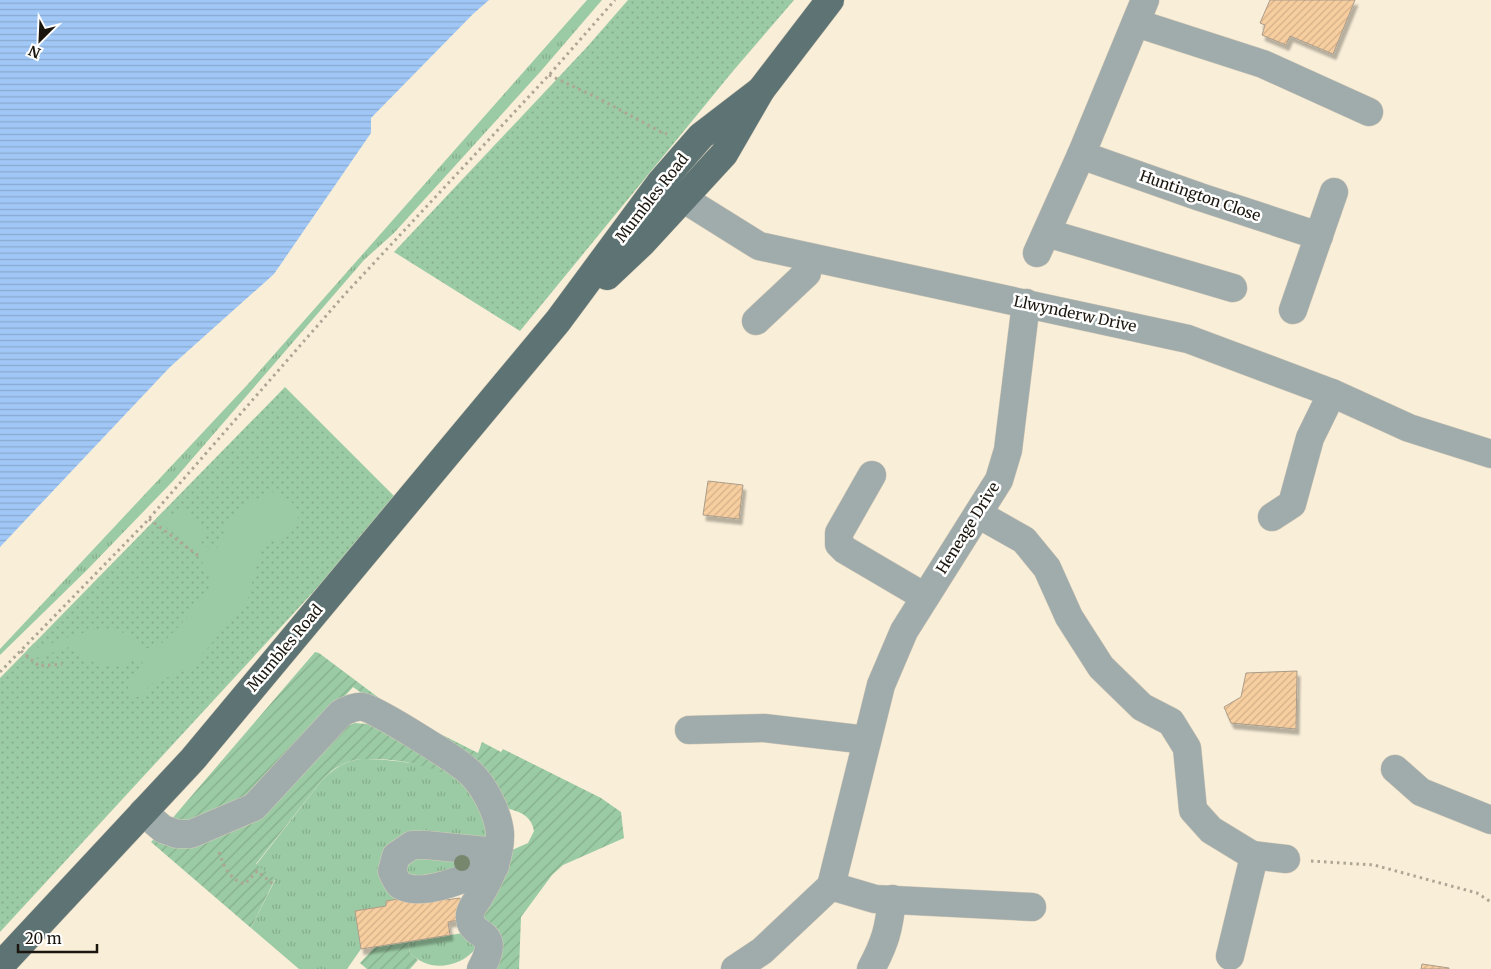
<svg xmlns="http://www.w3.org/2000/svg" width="1491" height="969" viewBox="0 0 1491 969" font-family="Merriweather,serif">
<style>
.grass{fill:url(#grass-tufts)}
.park{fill:url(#park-dots)}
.garden{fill:url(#garden-furrows)}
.pitch{fill:#9bcba4}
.water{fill:url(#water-rules)}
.building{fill:url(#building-hatch);stroke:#ab9c8a;filter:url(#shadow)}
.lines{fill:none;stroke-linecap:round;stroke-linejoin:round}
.minor-casing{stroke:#d5cbb8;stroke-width:29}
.major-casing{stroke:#d5cbb8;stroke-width:29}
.path{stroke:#aea694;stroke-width:3;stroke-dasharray:2.5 4;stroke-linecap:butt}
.minor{stroke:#a0acac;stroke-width:28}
.major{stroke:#5e7474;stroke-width:28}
.tree{fill:#76876e}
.labels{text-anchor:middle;stroke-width:5;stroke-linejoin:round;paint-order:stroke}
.street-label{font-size:15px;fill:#1a160e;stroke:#fff}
</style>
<defs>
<pattern id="grass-tufts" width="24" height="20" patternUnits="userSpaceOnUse" patternTransform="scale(1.25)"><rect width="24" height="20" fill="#9bcba4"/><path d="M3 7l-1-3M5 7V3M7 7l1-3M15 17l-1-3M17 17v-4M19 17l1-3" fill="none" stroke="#85ae8c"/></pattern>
<pattern id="park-dots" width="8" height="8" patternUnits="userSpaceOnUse" patternTransform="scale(1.25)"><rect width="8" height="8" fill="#9bcba4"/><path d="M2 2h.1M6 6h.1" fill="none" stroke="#85ae8c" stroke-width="1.8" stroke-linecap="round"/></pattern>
<pattern id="garden-furrows" width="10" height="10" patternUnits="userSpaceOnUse" patternTransform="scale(1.25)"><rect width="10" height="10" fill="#9bcba4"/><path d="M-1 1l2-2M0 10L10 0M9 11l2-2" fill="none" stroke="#85ae8c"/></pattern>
<pattern id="water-rules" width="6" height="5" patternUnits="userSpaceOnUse" patternTransform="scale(1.25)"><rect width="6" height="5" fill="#a0c7f5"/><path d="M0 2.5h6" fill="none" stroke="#89aad1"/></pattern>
<pattern id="building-hatch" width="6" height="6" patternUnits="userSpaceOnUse" patternTransform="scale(1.25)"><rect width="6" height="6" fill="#f7ce9f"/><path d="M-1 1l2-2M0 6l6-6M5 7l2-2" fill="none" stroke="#d3b088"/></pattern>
<filter id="shadow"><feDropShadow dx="3" dy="5.5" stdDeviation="1" flood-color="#0004"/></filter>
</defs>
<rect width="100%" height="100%" fill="#f9eed8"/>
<g class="grass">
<path d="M587,0H602L541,71L394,233L364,260L173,481L87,570L0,655V649L249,383Z"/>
<path d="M361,759C388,759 454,764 470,789C482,808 486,827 489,848L403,842L402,899L386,901V906L355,911L361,949L347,969H299L251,928L275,880L256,865L322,780C334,769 344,761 361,759Z"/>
<path d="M404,857L482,860L412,882L399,865Z"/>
<path d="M463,933L484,940C477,947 469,957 460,961C442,969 424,967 410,953L408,942Z"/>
</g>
<g class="park">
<path d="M628,0H794L733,71L520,331L394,252L587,47Z"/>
<path d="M285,387L398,500L0,932V678Z"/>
</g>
<g class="garden">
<path d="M315,652L319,653L399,713L478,753L482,742L501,752L503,749L601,798L621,812L624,838L563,865L552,875L521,917L519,969H491L479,921L510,851L528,843L534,831C531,815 520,812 506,808L396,717L353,687L251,802L191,827L170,821Z"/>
<path d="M355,723L367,724L380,728L458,779C430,766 402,759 371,759C363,759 355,759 348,762C337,766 330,772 322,780L256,864L275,879L251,928L151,842L160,833L191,840L341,728Z"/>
<path d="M408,942L410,953L418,960L410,969H367L360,963L375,947Z"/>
</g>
<path class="pitch" d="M272,492C288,497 305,507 295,526C293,530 290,536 285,538C277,541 270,539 262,546L247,601L191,668L151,684L142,696L136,697L128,691V687L142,666L143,663L138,659C100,671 102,668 69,647L36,658L27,650L34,643L38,648C56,642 103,622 120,631C132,637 140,653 156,647C167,643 204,598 209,587C211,584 211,579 211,576L194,549L156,519L164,511L173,519L183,509L207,529L199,541L215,552C219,544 222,535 226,527C237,507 252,501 272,492Z"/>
<path class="water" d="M0,0H489L473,14L371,118V133L274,274L170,367L0,547Z"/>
<g class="building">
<path d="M1270,0H1355L1333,54L1290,36L1286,45L1262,35L1265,25L1260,23Z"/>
<path d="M708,481L743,485L739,519L703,515Z"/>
<path d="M1297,671L1296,729L1231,723L1224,707L1241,697L1246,673Z"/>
<path d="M412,897L413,903L444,898L445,900L460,898L463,919L448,922L450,935L361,949L355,911L386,906V901Z"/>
<path d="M1422,964L1449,968V969H1421Z"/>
</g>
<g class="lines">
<g class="minor-casing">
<g id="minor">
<path d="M1136,23L1263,64L1369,112"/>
<path d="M1081,155L1200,197L1319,236"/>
<path d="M663,186L759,246L1188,339L1332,393L1409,428L1491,454"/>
<path d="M1047,233L1233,288"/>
<path d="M1037,253L1081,155L1145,0"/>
<path d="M1293,310L1334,192"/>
<path d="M756,321L807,273L809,258"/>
<path d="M872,475L839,533V544L845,550L925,597"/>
<path d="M978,514L1024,540L1047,568L1069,617L1101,667L1142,707L1171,722L1187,748L1193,810L1211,830L1252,855V865L1230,956"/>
<path d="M1272,517L1292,504L1310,438L1332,393"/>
<path d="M689,730L764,728L867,740"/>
<path d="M1395,769L1421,792L1491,820"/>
<path d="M143,812L163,829L177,834H191L254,807L341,713C348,710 355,706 363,707C374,708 455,759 467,770C483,783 498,812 500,833C501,855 490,879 479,897C475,903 471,908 470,914C467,941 505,925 481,969"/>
<path d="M1252,855L1286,859"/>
<path d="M495,866C472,875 423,899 400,885C397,882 394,876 392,871L396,856L412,845H426L497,852"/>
<path d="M831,886L875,899L1032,907"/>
<path d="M735,969L762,951L831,886L881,685L904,631L999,480L1008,450L1026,303"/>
<path d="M871,969C885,943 889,929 892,899"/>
</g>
</g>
<g class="major-casing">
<g id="major">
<path d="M607,276L642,243L724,154L761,90L830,0"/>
<path d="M0,966L193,759L558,321L660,183L701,136L761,90"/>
</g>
</g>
<g class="path">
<path d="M549,75L596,97L661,132L667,134"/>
<path d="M149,519L200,557"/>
<path d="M21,651L39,666L62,664"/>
<path d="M0,672L146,522L346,293L549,75L615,0"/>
<path d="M219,852C224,867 229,879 245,884L257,871L273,884"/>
<path d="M1311,861L1374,865L1477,893L1491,902"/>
</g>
<use href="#minor" class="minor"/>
<use href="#major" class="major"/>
</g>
<circle class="tree" cx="462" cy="863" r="8"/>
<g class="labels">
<g class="street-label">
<text transform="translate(1200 196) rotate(19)" y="5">Huntington Close</text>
<text transform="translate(652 198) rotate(-52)" y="5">Mumbles Road</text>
<text transform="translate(1075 314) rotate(12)" y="5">Llwynderw Drive</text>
<text transform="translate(968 528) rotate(-58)" y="5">Heneage Drive</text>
<text transform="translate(285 648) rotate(-50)" y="5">Mumbles Road</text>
</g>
</g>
<g transform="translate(40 40) rotate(204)" stroke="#ffffff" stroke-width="4" paint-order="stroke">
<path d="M0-4L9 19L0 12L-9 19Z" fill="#1a160e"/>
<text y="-8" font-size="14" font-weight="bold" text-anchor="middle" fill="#1a160e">N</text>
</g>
<path d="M18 944v8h79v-8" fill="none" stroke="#1a160e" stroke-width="2.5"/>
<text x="25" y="944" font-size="15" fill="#1a160e" stroke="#ffffff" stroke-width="4" paint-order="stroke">20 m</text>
</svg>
